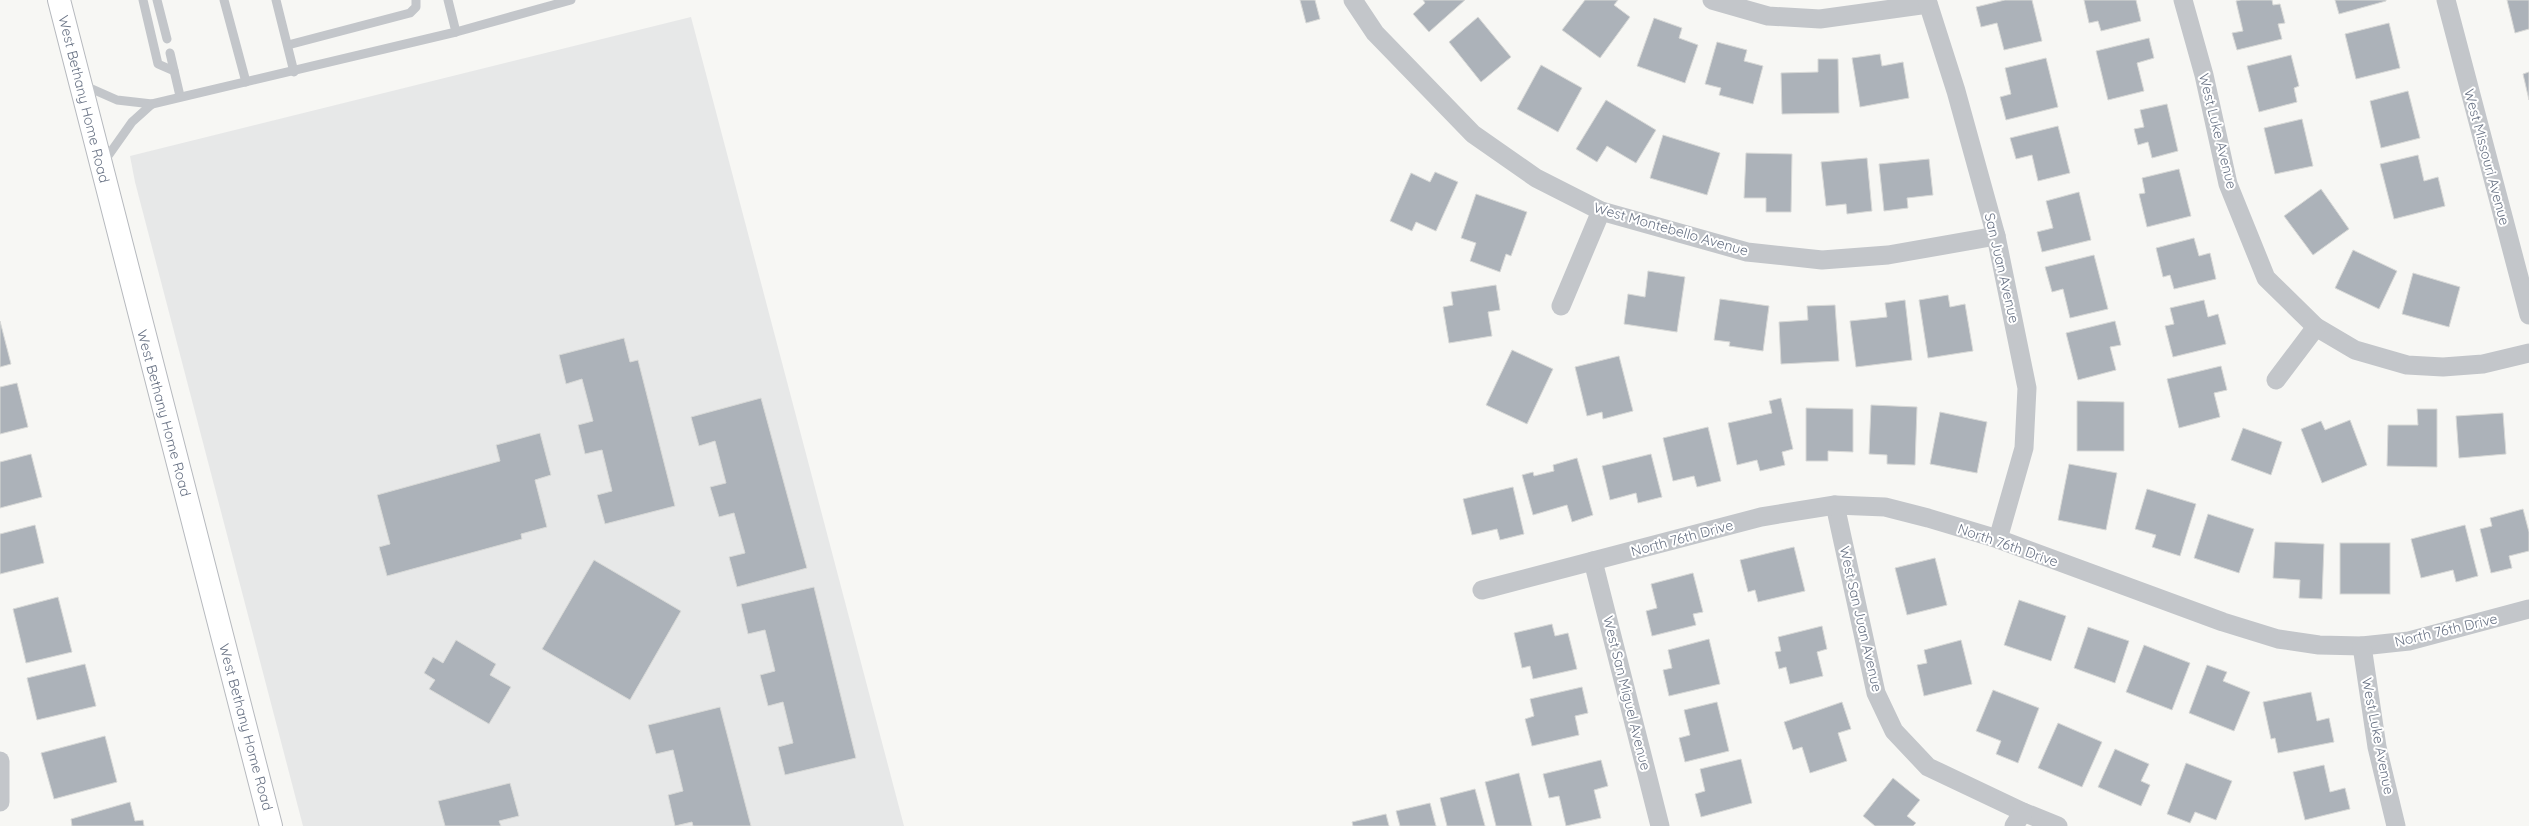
<svg xmlns="http://www.w3.org/2000/svg" width="2529" height="826" viewBox="0 0 2529 826" font-family="Quicksand,sans-serif">
<style>
.built{fill:#e7e8e8}
.building{fill:#acb2b9;stroke:#d8d9d7}
.lines{fill:none;stroke-linecap:round;stroke-linejoin:round}
.secondary-casing{stroke:#b6b9be;stroke-width:24}
.lane{stroke:#c3c6ca;stroke-width:9}
.street{stroke:#c3c6ca;stroke-width:19}
.secondary{stroke:#fff;stroke-width:22}
.labels{text-anchor:middle;stroke-width:4;stroke-linejoin:round;paint-order:stroke}
.street-label{font-size:14px;fill:#687284;stroke:#fff}
</style>
<rect width="100%" height="100%" fill="#f7f7f4"/>
<path class="built" d="M691,17L904,826H303L135,182L130,156Z"/>
<g class="building">
<path d="M1300,0H1315L1320,19L1306,23Z"/>
<path d="M1423,0H1465L1429,32L1413,14L1425,3Z"/>
<path d="M1585,0H1618L1614,5L1630,17L1600,58L1562,30Z"/>
<path d="M2005,0H2032L2042,41L2004,50L1997,23L1981,27L1976,7Z"/>
<path d="M2084,0H2136L2141,21L2101,31L2098,21L2089,23Z"/>
<path d="M2241,0H2272L2273,5L2280,4L2285,23L2278,24L2282,39L2237,50L2232,33L2243,31L2236,1Z"/>
<path d="M2335,0H2386V1L2339,14Z"/>
<path d="M2507,0H2529V29L2515,33Z"/>
<path d="M1478,17L1511,57L1481,82L1449,42Z"/>
<path d="M1654,18L1682,28L1679,38L1698,45L1685,83L1637,66Z"/>
<path d="M2389,23L2400,68L2356,79L2345,34Z"/>
<path d="M2149,38L2154,58L2137,63L2144,91L2108,100L2096,51Z"/>
<path d="M1717,42L1747,50L1744,61L1763,66L1753,104L1719,95L1721,88L1705,84Z"/>
<path d="M1880,54L1882,66L1903,62L1909,98L1860,107L1852,58Z"/>
<path d="M2291,55L2299,86L2294,88L2297,102L2259,112L2247,66Z"/>
<path d="M2046,58L2058,107L2006,120L2000,97L2011,94L2005,68Z"/>
<path d="M1818,59H1838L1839,113L1782,114L1781,73L1818,72Z"/>
<path d="M1541,65L1582,88L1558,132L1517,109Z"/>
<path d="M2529,72V100L2523,74Z"/>
<path d="M2408,91L2420,138L2381,148L2370,101Z"/>
<path d="M1606,100L1656,130L1636,163L1607,146L1597,162L1576,149Z"/>
<path d="M2167,104L2178,151L2152,158L2148,142L2138,145L2134,129L2144,127L2140,110Z"/>
<path d="M2302,119L2313,166L2275,174L2264,128Z"/>
<path d="M2058,126L2070,173L2038,181L2032,155L2016,159L2010,138Z"/>
<path d="M1663,135L1720,153L1707,195L1650,178Z"/>
<path d="M1746,153L1792,154L1791,212H1766V198H1744Z"/>
<path d="M2418,155L2424,181L2438,177L2445,206L2394,219L2380,164Z"/>
<path d="M1867,158L1872,211L1847,214L1846,204L1826,206L1821,162Z"/>
<path d="M1929,159L1933,195L1907,198L1908,208L1884,211L1879,164Z"/>
<path d="M2179,169L2191,216L2147,227L2139,194L2145,193L2142,178Z"/>
<path d="M1435,172L1458,182L1436,231L1416,222L1412,231L1390,221L1411,173L1430,182Z"/>
<path d="M2321,189L2349,229L2313,255L2284,216Z"/>
<path d="M2079,192L2091,240L2042,252L2037,232L2053,228L2046,201Z"/>
<path d="M1476,194L1527,212L1511,256L1506,254L1500,272L1470,261L1476,243L1461,238Z"/>
<path d="M2194,238L2199,256L2210,253L2216,279L2174,289L2170,275L2163,277L2156,248Z"/>
<path d="M2353,250L2397,271L2379,309L2335,288Z"/>
<path d="M2094,255L2108,309L2070,318L2063,289L2052,292L2045,267Z"/>
<path d="M1648,271L1685,277L1677,332L1624,324L1628,294L1645,297Z"/>
<path d="M2413,273L2460,287L2449,327L2402,314Z"/>
<path d="M1496,285L1500,310L1488,312L1492,336L1449,343L1443,307L1453,305L1451,292Z"/>
<path d="M1948,295L1950,307L1965,304L1973,351L1928,358L1919,300Z"/>
<path d="M1720,299L1769,306L1763,351L1729,346L1730,342L1714,340Z"/>
<path d="M1905,300L1912,360L1856,367L1850,321L1887,317L1885,303Z"/>
<path d="M2204,300L2208,317L2218,314L2226,344L2173,357L2165,326L2174,324L2170,308Z"/>
<path d="M1835,305L1839,361L1781,364L1779,322L1808,320L1807,306Z"/>
<path d="M0,321L11,364L0,367Z"/>
<path d="M2115,321L2121,345L2110,347L2116,370L2078,380L2066,333Z"/>
<path d="M624,338L630,362L638,360L675,506L605,524L597,495L612,491L602,450L585,454L578,425L593,421L582,379L566,384L559,355Z"/>
<path d="M1512,350L1553,369L1527,424L1486,405Z"/>
<path d="M1619,356L1633,411L1603,419L1602,412L1587,416L1575,367Z"/>
<path d="M2221,366L2227,390L2214,393L2220,417L2179,428L2167,379Z"/>
<path d="M17,383L28,427L0,434V387Z"/>
<path d="M761,398L807,568L737,587L729,557L745,553L734,513L719,517L710,487L726,483L715,441L699,446L691,417Z"/>
<path d="M1781,398L1793,449L1782,452L1785,465L1760,471L1757,460L1737,465L1728,423L1772,413L1769,401Z"/>
<path d="M2077,401L2124,402V451H2077Z"/>
<path d="M1871,405L1917,407L1915,465L1887,464V455L1869,454Z"/>
<path d="M1806,408L1853,409V452L1828,451V461H1806Z"/>
<path d="M2417,409H2437V467L2387,466L2388,425H2418Z"/>
<path d="M1940,412L1987,422L1977,473L1930,464Z"/>
<path d="M2503,413L2506,454L2459,458L2456,416Z"/>
<path d="M2350,420L2367,465L2322,483L2301,429L2321,421L2325,430Z"/>
<path d="M1708,427L1721,481L1697,487L1694,476L1673,481L1663,438Z"/>
<path d="M2243,428L2282,442L2271,475L2231,460Z"/>
<path d="M540,433L551,475L535,480L547,527L521,534L522,539L387,576L379,547L390,544L377,495L500,461L496,445Z"/>
<path d="M31,454L42,497L0,508V462Z"/>
<path d="M1651,454L1662,497L1638,503L1636,493L1610,500L1602,466Z"/>
<path d="M1577,458L1593,515L1572,522L1567,505L1533,515L1522,475L1533,472L1534,476L1554,471L1553,465Z"/>
<path d="M2069,464L2117,473L2106,530L2058,520Z"/>
<path d="M1513,487L1524,534L1500,540L1497,529L1472,535L1463,499Z"/>
<path d="M2147,489L2196,504L2180,556L2152,547L2156,535L2135,529Z"/>
<path d="M2523,509L2529,532V551L2509,556L2512,568L2491,573L2480,529L2492,526L2490,518Z"/>
<path d="M2208,514L2254,529L2239,573L2194,558Z"/>
<path d="M35,525L44,563L0,574V534Z"/>
<path d="M2465,525L2478,576L2456,582L2453,570L2421,578L2411,539Z"/>
<path d="M2275,542L2324,544L2322,599L2299,598L2300,580L2273,578Z"/>
<rect x="2340" y="543" width="50" height="51"/>
<path d="M1794,547L1805,591L1758,602L1755,590L1748,592L1740,560Z"/>
<path d="M1935,558L1947,605L1907,615L1895,568Z"/>
<path d="M594,560L681,611L630,700L542,649Z"/>
<path d="M1693,573L1703,612L1693,614L1696,625L1652,636L1646,611L1657,608L1651,584Z"/>
<path d="M814,587L856,758L785,775L778,747L793,743L783,702L768,706L760,675L775,671L765,630L748,634L741,604Z"/>
<path d="M58,597L72,652L26,663L13,609Z"/>
<path d="M2019,600L2066,616L2051,661L2004,645Z"/>
<path d="M1552,624L1555,636L1568,633L1577,669L1533,679L1530,666L1522,668L1514,633Z"/>
<path d="M1822,626L1827,649L1817,652L1823,676L1790,684L1786,667L1779,669L1775,652L1781,651L1778,637Z"/>
<path d="M2088,627L2129,641L2115,683L2074,668Z"/>
<path d="M1709,639L1720,684L1669,696L1663,670L1672,668L1668,650Z"/>
<path d="M456,640L496,664L490,675L511,687L489,724L429,689L435,680L424,673L433,657L443,663Z"/>
<path d="M1961,640L1972,684L1924,696L1917,665L1927,663L1924,650Z"/>
<path d="M2144,645L2190,663L2172,710L2126,692Z"/>
<path d="M85,664L96,706L37,720L27,678Z"/>
<path d="M2207,665L2227,672L2223,681L2250,692L2234,731L2189,713Z"/>
<path d="M1582,687L1588,713L1575,716L1579,735L1532,746L1525,719L1534,716L1530,699Z"/>
<path d="M1993,690L2039,708L2018,763L1996,754L2001,741L1976,731Z"/>
<path d="M2311,692L2317,721L2329,718L2334,742L2278,753L2275,738L2271,739L2263,702Z"/>
<path d="M1717,702L1729,751L1685,762L1679,738L1690,735L1684,710Z"/>
<path d="M1842,702L1851,729L1838,733L1847,761L1810,773L1802,747L1793,750L1784,722Z"/>
<path d="M720,707L751,826H693L692,822L675,826L668,795L683,791L673,750L656,754L648,725Z"/>
<path d="M2058,723L2102,742L2082,787L2038,768Z"/>
<path d="M105,736L117,782L54,799L41,753Z"/>
<path d="M2115,749L2149,764L2141,781L2150,785L2141,806L2098,787Z"/>
<path d="M1741,759L1752,803L1701,817L1695,794L1705,791L1700,769Z"/>
<path d="M1601,760L1608,786L1594,790L1601,818L1566,826L1559,796L1549,798L1543,774Z"/>
<path d="M2186,763L2232,781L2216,820L2195,812L2190,823L2167,814Z"/>
<path d="M2324,765L2330,792L2345,788L2350,809L2305,820L2293,772Z"/>
<path d="M1519,773L1532,826H1496L1485,782Z"/>
<path d="M1893,778L1920,800L1907,816L1916,823L1913,826H1875L1863,816Z"/>
<path d="M510,783L519,816L499,821L501,826H445L438,801Z"/>
<path d="M1475,789L1485,826H1447L1440,798Z"/>
<path d="M130,802L135,821L143,820L144,826H72L71,819Z"/>
<path d="M1430,803L1436,826H1400L1396,811Z"/>
<path d="M1386,814L1389,826H1353L1352,822Z"/>
</g>
<g class="lines">
<g class="secondary-casing">
<path id="secondary" d="M59,0L271,826"/>
</g>
<g class="lane">
<path d="M143,0L158,64L174,71"/>
<path d="M157,0L167,39"/>
<path d="M224,0L246,82"/>
<path d="M276,0L294,72"/>
<path d="M456,32L571,0"/>
<path d="M288,45L410,13L416,7V0"/>
<path d="M170,53L180,96"/>
<path d="M83,85L117,100L152,104L456,32L448,0"/>
<path d="M103,163L132,122L152,104"/>
</g>
<g class="street">
<path d="M1353,0L1375,33L1473,134L1536,178L1601,211L1747,252L1822,260L1888,255L1996,236"/>
<path d="M1712,0L1768,16L1820,19L1928,4"/>
<path d="M1927,0L1956,91L1996,236L2027,388L2024,448L1998,539"/>
<path d="M2183,0L2204,75L2228,184L2266,278L2316,327L2355,350L2407,365L2443,367L2483,364L2529,353"/>
<path d="M2446,0L2529,315"/>
<path d="M1561,306L1601,211"/>
<path d="M2276,380L2316,327"/>
<path d="M1835,505L1876,693L1894,731L1928,767L2023,812L2058,826"/>
<path d="M1593,561L1660,826"/>
<path d="M1482,590L1761,517L1835,505L1885,507L1928,518L1998,539L2223,622L2278,639L2319,645L2362,646L2409,641L2529,609"/>
<path d="M2362,646L2377,747L2396,826"/>
<path d="M0,761V802"/>
<path d="M2014,826L2023,812"/>
</g>
<use href="#secondary" class="secondary"/>
</g>
<g class="labels">
<g class="street-label">
<text transform="translate(84 99) rotate(76)" y="5">West Bethany Home Road</text>
<text transform="translate(2218 131) rotate(76)" y="5">West Luke Avenue</text>
<text transform="translate(2487 157) rotate(75)" y="5">West Missouri Avenue</text>
<text transform="translate(1671 229) rotate(16)" y="5">West Montebello Avenue</text>
<text transform="translate(2002 268) rotate(77)" y="5">San Juan Avenue</text>
<text transform="translate(164 413) rotate(75)" y="5">West Bethany Home Road</text>
<text transform="translate(1682 538) rotate(-15)" y="5">North 76th Drive</text>
<text transform="translate(2008 545) rotate(19)" y="5">North 76th Drive</text>
<text transform="translate(1861 619) rotate(77)" y="5">West San Juan Avenue</text>
<text transform="translate(2446 630) rotate(-13)" y="5">North 76th Drive</text>
<text transform="translate(1627 693) rotate(76)" y="5">West San Miguel Avenue</text>
<text transform="translate(246 727) rotate(75)" y="5">West Bethany Home Road</text>
<text transform="translate(2378 736) rotate(79)" y="5">West Luke Avenue</text>
</g>
</g>
</svg>
